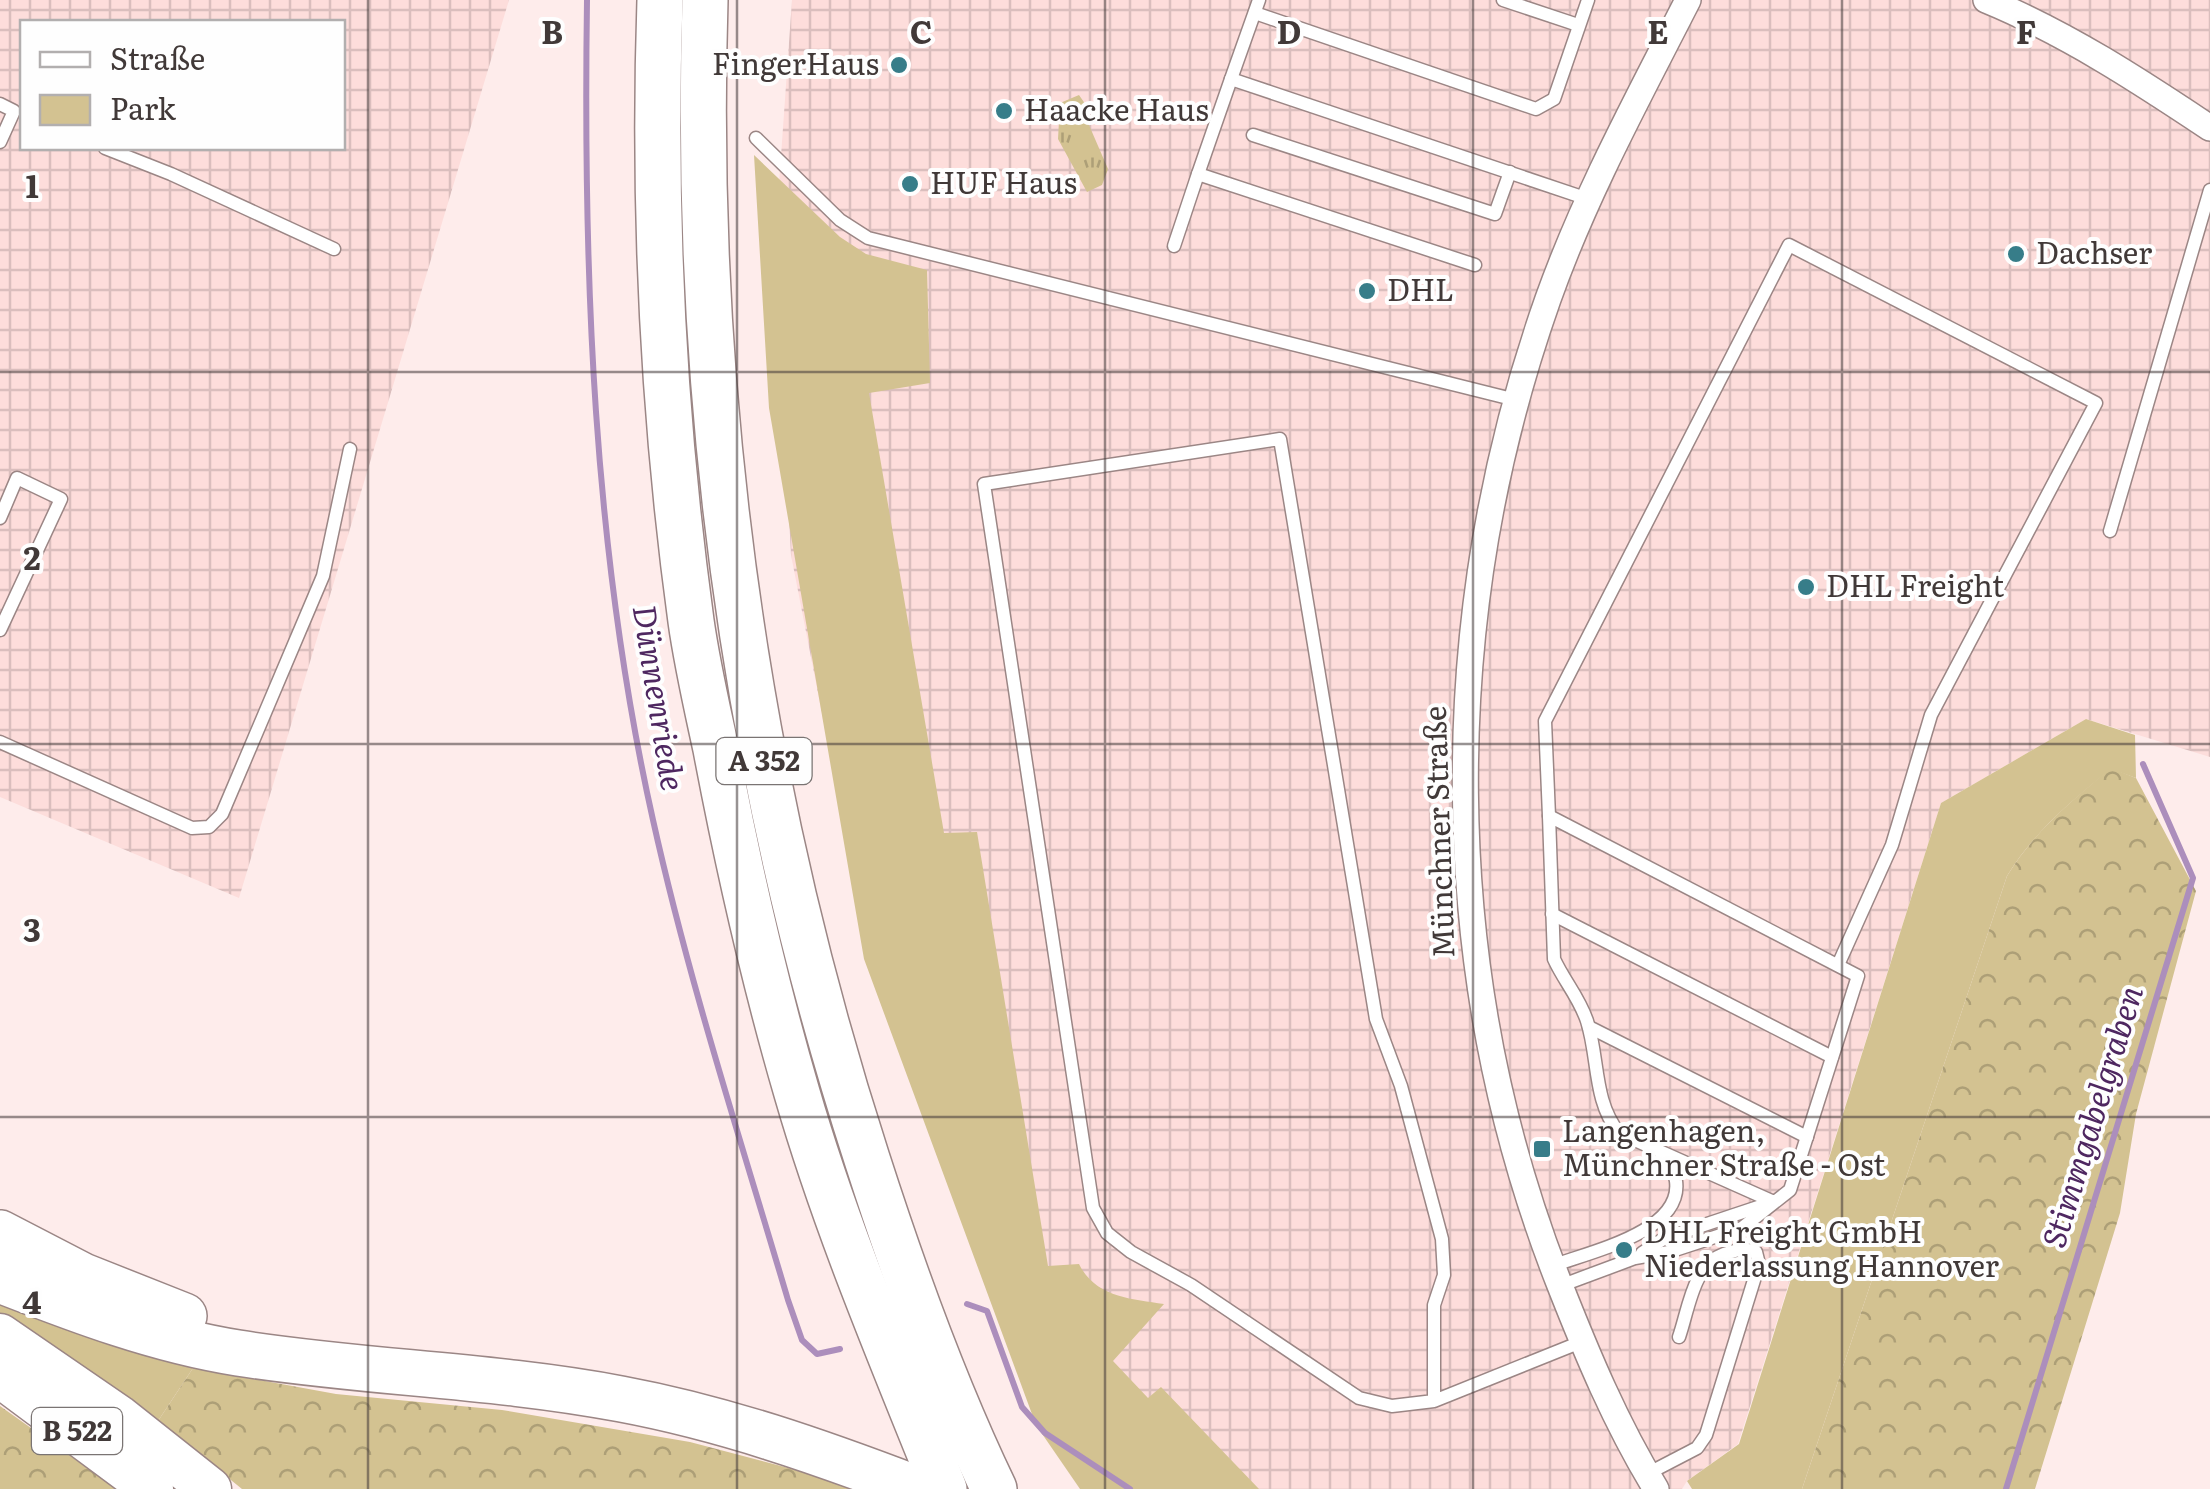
<svg xmlns="http://www.w3.org/2000/svg" width="2210" height="1489" viewBox="0 0 2210 1489" font-family="Literata,serif">
<style>
.industrial{fill:url(#industrial-grid);fill-rule:evenodd}
.green{fill:#d3c291}
.forest{fill:url(#forest-crowns)}
.park{fill:url(#park-tufts)}
.lines{fill:none;stroke-linecap:round;stroke-linejoin:round}
.stream{stroke:#ac8ebc;stroke-width:6}
.service-casing{stroke:#9b8685;stroke-width:15}
.minor-casing{stroke:#9b8685;stroke-width:28}
.trunk-casing{stroke:#9b8685;stroke-width:45}
.motorway-casing{stroke:#9b8685;stroke-width:48}
.service{stroke:#fff;stroke-width:12}
.minor{stroke:#fff;stroke-width:25}
.trunk{stroke:#fff;stroke-width:42}
.motorway{stroke:#fff;stroke-width:45}
.grid{fill:none;stroke:#413938;stroke-width:2.5;stroke-opacity:0.55}
.poi-dot{fill:#377d89;stroke:#fefefe;stroke-width:4}
.labels{text-anchor:middle;stroke-width:8;stroke-linejoin:round;paint-order:stroke}
.shield{fill:#fefefe;stroke:#7a7473;stroke-width:2.5}
.shield-label{font-size:28px;font-weight:bold;fill:#413938}
.poi-label{font-size:30px;fill:#413938;stroke:#fefefe;text-anchor:start}
.street-label{font-size:30px;fill:#413938;stroke:#fefefe}
.water-label{font-size:32px;font-style:italic;fill:#4e2760;stroke:#fefefe}
.grid-label{font-size:32px;text-anchor:middle;font-weight:bold;fill:#413938;stroke:#fefefe;stroke-width:8;stroke-linejoin:round;paint-order:stroke}
</style>
<defs>
<pattern id="industrial-grid" width="8" height="8" patternUnits="userSpaceOnUse" patternTransform="scale(2.5)"><rect width="8" height="8" fill="#fddddb"/><path d="M0 4h8M4 0v8" fill="none" stroke="#dabebd"/></pattern>
<pattern id="forest-crowns" width="20" height="18" patternUnits="userSpaceOnUse" patternTransform="scale(2.5)"><rect width="20" height="18" fill="#d3c291"/><path d="M2 6a3 3 0 1 1 6 0M12 15a3 3 0 1 1 6 0" fill="none" stroke="#ad9f77"/></pattern>
<pattern id="park-tufts" width="24" height="20" patternUnits="userSpaceOnUse" patternTransform="scale(2.5)"><rect width="24" height="20" fill="#d3c291"/><path d="M3 7l-1-3M5 7V3M7 7l1-3M15 17l-1-3M17 17v-4M19 17l1-3" fill="none" stroke="#ad9f77"/></pattern>
</defs>
<rect width="100%" height="100%" fill="#feeceb"/>
<g class="industrial">
<path d="M0,0H509L239,898L0,797ZM22,22H342V148H22Z"/>
<path d="M792,0H2210V757L2086,719L1941,803L1738,1444L1687,1481L1682,1489H1130L868,949L791,555L775,241Z"/>
</g>
<g class="green">
<path d="M754,155L840,237L866,254L927,270L930,383L869,393L944,833L977,832L1048,1266L1079,1264C1095,1297 1131,1299 1164,1304L1113,1361L1148,1398L1161,1387L1259,1489H1080L1036,1425L864,959L769,408Z"/>
<path d="M2086,719L2135,735L2136,778L2111,769C2071,801 2034,832 2007,876L1802,1489H1692L1687,1481L1739,1444L1941,803Z"/>
<path d="M0,1302L82,1334L193,1368L158,1421L0,1318Z"/>
</g>
<g class="forest">
<path d="M2111,768L2136,778L2196,891L2136,1114L2120,1213L2035,1489H1802L2007,876C2034,832 2071,801 2111,768Z"/>
<path d="M193,1368L336,1394L502,1410L690,1442L868,1489H242L158,1421Z"/>
<path d="M0,1406L117,1489H0Z"/>
</g>
<path class="park" d="M1079,95L1088,108L1089,125L1108,169L1102,185L1087,192L1058,139L1060,103Z"/>
<g class="lines">
<g class="stream">
<path d="M587,0C583,273 593,552 653,820C689,982 741,1141 788,1300L802,1340L817,1354L840,1349"/>
<path d="M967,1304L987,1311L1022,1407L1045,1433L1130,1489"/>
<path d="M2006,1489L2193,878L2143,764"/>
</g>
<g class="service-casing">
<g id="service">
<path d="M1259,0L1231,79L1588,199"/>
<path d="M1503,0L1578,25"/>
<path d="M1255,13L1536,109L1554,99L1588,0"/>
<path d="M1231,79L1198,174L1475,265"/>
<path d="M0,104L14,111L0,142"/>
<path d="M1253,135L1495,214L1510,172"/>
<path d="M756,138L840,220L868,238L1516,400"/>
<path d="M105,148L171,174L334,249"/>
<path d="M1174,246L1198,174"/>
<path d="M0,518L17,478L61,499L0,630"/>
<path d="M2110,531L2210,190"/>
<path d="M0,742L192,828L209,827L222,814L323,576L350,449"/>
<path d="M1549,816L1545,721L1789,245L2096,403L1931,715L1892,845L1838,965"/>
<path d="M1552,914L1832,1057"/>
<path d="M1589,1027L1807,1137"/>
<path d="M1642,1253L1665,1238L1767,1204"/>
<path d="M1552,1266C1589,1252 1683,1232 1676,1181C1675,1171 1666,1161 1661,1153"/>
<path d="M1560,1286L1635,1258L1669,1252L1742,1228L1790,1190L1858,976L1549,816L1554,959C1564,981 1579,997 1587,1021C1599,1058 1593,1101 1619,1133L1774,1202"/>
<path d="M1434,1401L1392,1406L1359,1398L1191,1285L1131,1252L1107,1233L1093,1208L984,484L1280,439L1376,1019L1401,1086L1442,1239L1444,1275L1434,1305V1401L1581,1342"/>
<path d="M1647,1474L1697,1448L1706,1435L1759,1264L1756,1252C1744,1248 1736,1250 1724,1254C1693,1265 1689,1308 1679,1337"/>
</g>
</g>
<g class="minor-casing">
<g id="minor">
<path d="M1986,0C2066,33 2138,80 2210,128"/>
<path d="M1656,1489C1616,1424 1587,1354 1559,1283C1436,970 1436,616 1548,299C1585,195 1638,98 1688,0"/>
</g>
</g>
<g class="trunk-casing">
<g id="trunk">
<path d="M0,1335L118,1416L210,1489"/>
<path d="M0,1376L152,1489"/>
</g>
</g>
<g class="motorway-casing">
<g id="motorway">
<path d="M660,0C653,206 663,416 691,621C697,664 707,707 716,749C738,865 764,980 797,1093C836,1228 892,1359 944,1489"/>
<path d="M705,0C693,395 745,783 867,1159C903,1271 943,1383 994,1489"/>
<path d="M0,1233L83,1276L184,1316"/>
<path d="M0,1280C77,1310 156,1340 238,1353C365,1373 495,1375 621,1399C723,1418 820,1452 917,1489"/>
</g>
</g>
<use href="#service" class="service"/>
<use href="#minor" class="minor"/>
<use href="#trunk" class="trunk"/>
<use href="#motorway" class="motorway"/>
</g>
<path class="grid" d="M368,0V1489M737,0V1489M1105,0V1489M1473,0V1489M1842,0V1489M0,372H2210M0,744H2210M0,1117H2210"/>
<g class="poi-dot">
<circle cx="899" cy="65" r="10"/>
<circle cx="1004" cy="111" r="10"/>
<circle cx="910" cy="184" r="10"/>
<circle cx="2016" cy="254" r="10"/>
<circle cx="1367" cy="291" r="10"/>
<circle cx="1806" cy="587" r="10"/>
<rect x="1532" y="1139" width="20" height="20" rx="5"/>
<circle cx="1624" cy="1250" r="10"/>
</g>
<g class="labels">
<g class="shield">
<rect x="716.5" y="738" width="95" height="46" rx="8"/>
<rect x="32" y="1408" width="90" height="46" rx="8"/>
</g>
<g class="shield-label">
<text x="764" y="771">A 352</text>
<text x="77" y="1441">B 522</text>
</g>
<g class="poi-label">
<text x="879" y="75" text-anchor="end">FingerHaus</text>
<text x="1024" y="121">Haacke Haus</text>
<text x="930" y="194">HUF Haus</text>
<text x="2036" y="264">Dachser</text>
<text x="1387" y="301">DHL</text>
<text x="1826" y="597">DHL Freight</text>
<text x="1562" y="1142">Langenhagen,<tspan x="1562" dy="34">Münchner Straße - Ost</tspan></text>
<text x="1644" y="1243">DHL Freight GmbH<tspan x="1644" dy="34">Niederlassung Hannover</tspan></text>
</g>
<g class="street-label">
<text transform="translate(1440 832) rotate(-92)" y="10">Münchner Straße</text>
</g>
<g class="water-label">
<text transform="translate(658 698) rotate(81)" y="11">Dünnenriede</text>
<text transform="translate(2093 1117) rotate(-73)" y="11">Stimmgabelgraben</text>
</g>
</g>
<g class="grid-label">
<text x="552" y="44">B</text>
<text x="921" y="44">C</text>
<text x="1289" y="44">D</text>
<text x="1658" y="44">E</text>
<text x="2026" y="44">F</text>
<text x="32" y="198">1</text>
<text x="32" y="570">2</text>
<text x="32" y="942">3</text>
<text x="32" y="1314">4</text>
</g>
<rect x="20" y="20" width="325" height="130" fill="#fefefe" stroke="#b2afaf" stroke-width="2.5"/>
<rect x="40" y="52" width="50" height="15" fill="#ffffff" stroke="#b2afaf" stroke-width="2.5"/>
<text x="110" y="70" font-size="30" fill="#413938">Straße</text>
<rect x="40" y="95" width="50" height="30" fill="#d3c291" stroke="#b2afaf" stroke-width="2.5"/>
<text x="110" y="120" font-size="30" fill="#413938">Park</text>
</svg>
